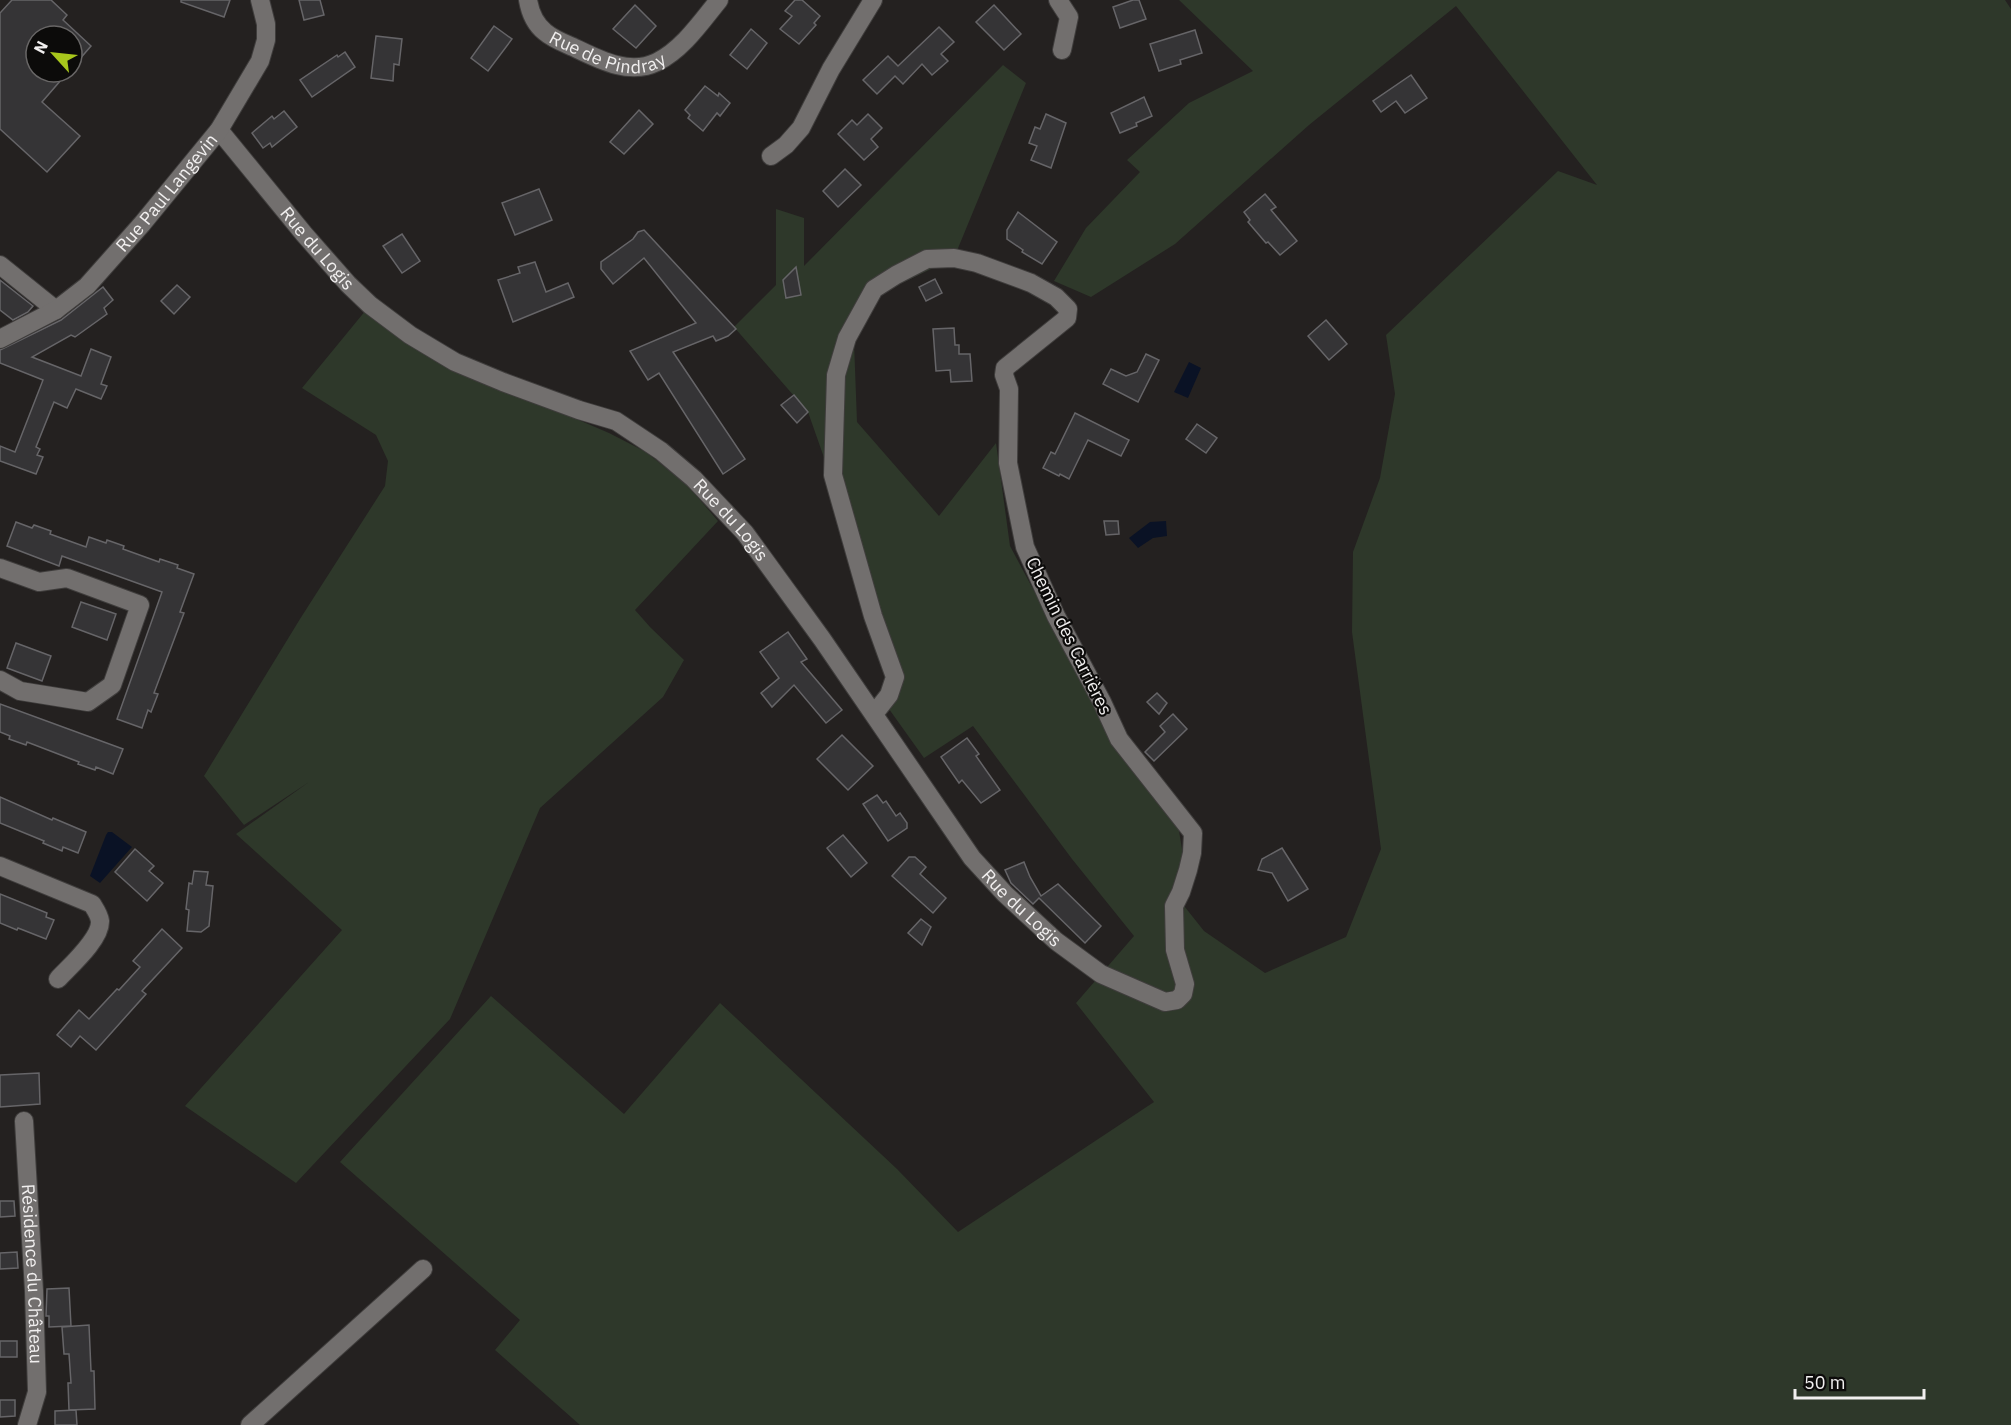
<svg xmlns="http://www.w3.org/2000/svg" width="2011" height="1425" viewBox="0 0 2011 1425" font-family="'IBM Plex Sans',sans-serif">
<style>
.green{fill:#2e382a}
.water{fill:#0a1225}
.building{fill:#353436;stroke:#666568;stroke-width:1.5}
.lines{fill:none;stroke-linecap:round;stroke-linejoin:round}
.minor-casing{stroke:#3f3d3c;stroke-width:20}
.minor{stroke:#726f6e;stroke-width:18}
.labels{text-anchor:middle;stroke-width:4.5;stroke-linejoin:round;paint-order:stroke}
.street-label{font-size:18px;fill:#f1efef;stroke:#0c0b0a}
</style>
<rect width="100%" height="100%" fill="#242120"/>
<g class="green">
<path d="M1179,0H2005L2011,9V1425H580L495,1350L520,1320L340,1162L491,996L624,1114L720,1003L897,1169L958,1232L1154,1102L1076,1003L1134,936L1072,859L973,726L924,758L889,709L901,677L808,412L734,327L776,285V209L804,218V266L1003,65L1026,83L954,258L881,293L854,342L857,422L939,516L996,443L1010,546L1116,744L1178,825L1183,855L1173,892L1204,931L1265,973L1346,937L1381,849L1352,632L1353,552L1380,478L1395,394L1386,335L1558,171L1597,185L1456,6L1309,125L1175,244L1091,297L1054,281L1086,228L1140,172L1127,160L1189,103L1253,71Z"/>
<path d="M366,310L433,359L474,380L530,399L609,433L646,452L689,487L718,521L635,610L650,627L684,660L663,697L540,808L450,1019L296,1183L185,1106L342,930L236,834L309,782L244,825L204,776L300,619L385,486L388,461L376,435L302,388Z"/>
</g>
<g class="water">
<path d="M1189,362L1201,368L1188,398L1174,392Z"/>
<path d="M1166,521L1167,536L1153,538L1138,548L1129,538L1150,522Z"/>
<path d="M108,832H112L132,847L100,883L90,876L106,835Z"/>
</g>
<g class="building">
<path d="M12,0H51L67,15L63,20L91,46L72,68V36H36V72H68L42,102L80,136L47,172L0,129V13Z"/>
<path d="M181,0H230L224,17L181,2Z"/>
<path d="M299,0H320L324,15L304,20Z"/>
<path d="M795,0H802L820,16L814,23L816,25L799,44L780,29L792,16L785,11Z"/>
<path d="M1133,0H1139L1146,19L1120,28L1113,7Z"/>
<path d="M635,5L656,26L636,48L613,29Z"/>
<path d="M994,5L1021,34L1004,50L976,22Z"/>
<path d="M494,26L512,39L488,71L471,58Z"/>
<path d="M939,27L954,42L941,54L948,61L932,75L922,64L903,84L895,76L877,94L863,80L888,56L898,66Z"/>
<path d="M751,29L767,43L747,69L730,55Z"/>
<path d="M1195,30L1202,53L1180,60L1181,64L1159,71L1150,44Z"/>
<path d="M376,36L402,39L399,65L394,64L393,81L371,78Z"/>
<path d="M345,52L355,67L312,97L300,80L337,55L338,57Z"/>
<path d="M1411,75L1427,98L1405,113L1396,101L1381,112L1373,101Z"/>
<path d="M705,86L718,96L719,93L730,103L720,116L717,113L703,131L688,118L690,115L685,110Z"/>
<path d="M1144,97L1152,116L1136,123L1137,126L1120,133L1111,113Z"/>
<path d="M639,110L653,124L624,154L610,142Z"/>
<path d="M284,111L297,127L272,147L270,143L263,148L252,133L272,116L274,119Z"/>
<path d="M868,114L882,128L871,139L878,147L864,160L838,134L852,120L857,125Z"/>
<path d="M1046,114L1066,123L1051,168L1031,160L1037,146L1029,143L1035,127L1040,129Z"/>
<path d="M845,169L861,185L838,207L823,191Z"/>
<path d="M539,189L552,220L515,235L502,203Z"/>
<path d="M1265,194L1276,207L1271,210L1297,241L1280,255L1268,242L1266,243L1248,222L1250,220L1244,212Z"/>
<path d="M1018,212L1057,242L1042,264L1022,252L1023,250L1007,239V230Z"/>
<path d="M644,230L736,329L728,336L716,341L713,336L673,352L745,459L723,474L659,373L648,380L630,351L696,323L644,258L613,284L601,269V262L633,239L638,232Z"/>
<path d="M402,234L420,261L402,273L383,246Z"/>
<path d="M535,262L546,292L568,283L574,297L513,322L498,280L520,273L518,267Z"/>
<path d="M796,267L801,295L786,298L783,280Z"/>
<path d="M935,279L942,293L926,301L919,287Z"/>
<path d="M0,280L33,306L28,312L13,320L0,310Z"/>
<path d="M177,285L190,297L174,314L161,301Z"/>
<path d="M103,287L113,300L104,308L107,314L75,337L71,335L32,357L81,376L91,349L111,357L101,384L107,386L101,399L76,389L67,408L54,402L36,447L40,449L37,455L43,457L36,474L0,461V446L15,452L43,380L0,363V350L61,320Z"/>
<path d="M1326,320L1347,344L1329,360L1308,336Z"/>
<path d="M954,328L955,345H959V354H970L972,381L951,382L950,370L936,371L933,329Z"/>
<path d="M1146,354L1159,360L1138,402L1103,384L1111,369L1126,376L1137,372Z"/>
<path d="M794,395L808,412L797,423L781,405Z"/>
<path d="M1075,413L1129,440L1121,456L1088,440L1069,479L1060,474L1059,476L1043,468L1051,452L1055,454Z"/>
<path d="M1197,424L1217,438L1206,453L1186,439Z"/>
<path d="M1104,521H1118L1119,534L1106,535Z"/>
<path d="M16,522L32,528L34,525L51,531L50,534L86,547L89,537L106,543L107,540L124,546L123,549L159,562L160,559L178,565L177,568L194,574L180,612L184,613L154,693L158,694L151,712L148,710L142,728L117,719L162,592L62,556L59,566L7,546Z"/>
<path d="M81,602L116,614L107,640L72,627Z"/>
<path d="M788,632L807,659L801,662L842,710L826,723L794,685L772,707L761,693L779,678L760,652Z"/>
<path d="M16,643L51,656L42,681L7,668Z"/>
<path d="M1157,693L1167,703L1159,714L1147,702Z"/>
<path d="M0,704L123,749L113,774L96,767L95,770L78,764L79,762L27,742L26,745L9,739L10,736L0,732Z"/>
<path d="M1173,714L1187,729L1154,761L1145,752L1165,732L1160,726Z"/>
<path d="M842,735L873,766L848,790L817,759Z"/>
<path d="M967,738L979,754L976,756L1000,790L981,803L962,780L959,783L941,757Z"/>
<path d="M877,795L883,803L886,801L896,816L900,813L907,823V828L888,841L863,804Z"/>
<path d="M0,797L52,820L53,818L86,832L78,853L63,847L62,851L43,843L44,841L0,823Z"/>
<path d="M843,835L867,863L851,877L827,848Z"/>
<path d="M1282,848L1308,889L1288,901L1272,873L1258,870L1262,859Z"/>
<path d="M135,849L154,866L149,871L163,883L147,901L115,872Z"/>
<path d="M909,857H915L926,867L920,874L946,898L933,913L892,876Z"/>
<path d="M1024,862L1030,877L1041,896L1058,884L1101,926L1085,943L1039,898L1033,904L1011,883L1005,870Z"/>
<path d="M194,871L208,872L206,885L213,886L209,926L201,932L187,931L189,910L186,909L189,883L192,884Z"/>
<path d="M0,894L47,913L46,917L54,920L46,939L18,928L17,930L0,923Z"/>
<path d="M921,919L931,927L922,945L908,933Z"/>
<path d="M162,929L182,948L142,991L146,994L96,1050L80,1036L71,1047L57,1035L79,1010L89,1019L117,989L119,990L140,967L133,961Z"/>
<path d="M39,1073L40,1104L0,1107V1075Z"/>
<path d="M0,1201H14L15,1216L0,1217Z"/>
<path d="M17,1252L18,1268L0,1269V1253Z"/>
<path d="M69,1288L71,1326L49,1327V1316H46L47,1289Z"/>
<path d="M89,1325L91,1371H94L95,1409L69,1410L68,1383H71L69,1354H64L62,1327Z"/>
<rect x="0" y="1341" width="17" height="16"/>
<path d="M0,1400H15V1416L0,1417Z"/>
<path d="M76,1410L77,1425H55V1411Z"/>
</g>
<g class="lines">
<g class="minor-casing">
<g id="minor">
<path id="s1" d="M528,0C530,12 535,24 545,32C553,39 564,43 573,47C598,59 629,76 657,62C683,49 701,22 719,0"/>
<path d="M1058,0L1069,17L1062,50"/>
<path id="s2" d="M219,130L304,234L348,284L370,305L410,335L455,362L503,382L579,410L616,421L661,451L694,479L745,533L822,639L972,858L1005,894L1056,941L1101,974L1165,1002L1177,1000L1183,994L1185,984L1175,950L1174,906L1181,892L1188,870L1192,853L1193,833L1119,739L1102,702L1056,616L1025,547L1008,463L1009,389L1004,375L1005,368L1067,318L1068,309L1056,297L1031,283L977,263L954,258L927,259L896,275L874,289L847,338L836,375L833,475L873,616L895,677L889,695L874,714"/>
<path d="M771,156L786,145L801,128L831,69L873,0"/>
<path d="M0,265L56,310"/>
<path id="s3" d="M0,339L56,310L87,286L142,224L219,130L260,61L266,40V24L260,0"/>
<path d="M0,568L39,582L67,578L140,605L112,685L88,702L20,691L0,680"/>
<path d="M0,866L92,904C95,909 99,914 100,921C101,939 70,966 58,979"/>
<path id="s4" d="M24,1121L34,1291L37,1392L27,1425"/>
<path d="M250,1425L423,1269"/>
</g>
</g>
<use href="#minor" class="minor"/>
</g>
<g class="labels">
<g class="street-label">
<text dy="6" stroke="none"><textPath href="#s1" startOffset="105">Rue de Pindray</textPath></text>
<text dy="6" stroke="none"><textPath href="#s3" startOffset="225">Rue Paul Langevin</textPath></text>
<text dy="6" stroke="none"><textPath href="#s2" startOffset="154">Rue du Logis</textPath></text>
<text dy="6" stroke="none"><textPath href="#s2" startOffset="658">Rue du Logis</textPath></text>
<text transform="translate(1069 636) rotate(64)" y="6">Chemin des Carrières</text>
<text dy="6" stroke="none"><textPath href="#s2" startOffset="1144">Rue du Logis</textPath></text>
<text dy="6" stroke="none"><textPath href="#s4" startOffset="153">Résidence du Château</textPath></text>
</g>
</g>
<g transform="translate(54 54) rotate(297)"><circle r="28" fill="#0c0b0a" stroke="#686666" stroke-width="1.5"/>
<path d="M0-4.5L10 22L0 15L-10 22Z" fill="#a8c71c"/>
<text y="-9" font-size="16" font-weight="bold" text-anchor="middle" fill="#f1efef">N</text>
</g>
<path d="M1795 1389v9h129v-9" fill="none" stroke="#f1efef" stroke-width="3"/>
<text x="1804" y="1389" font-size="18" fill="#f1efef" stroke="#0c0b0a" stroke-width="4.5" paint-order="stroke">50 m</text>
</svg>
